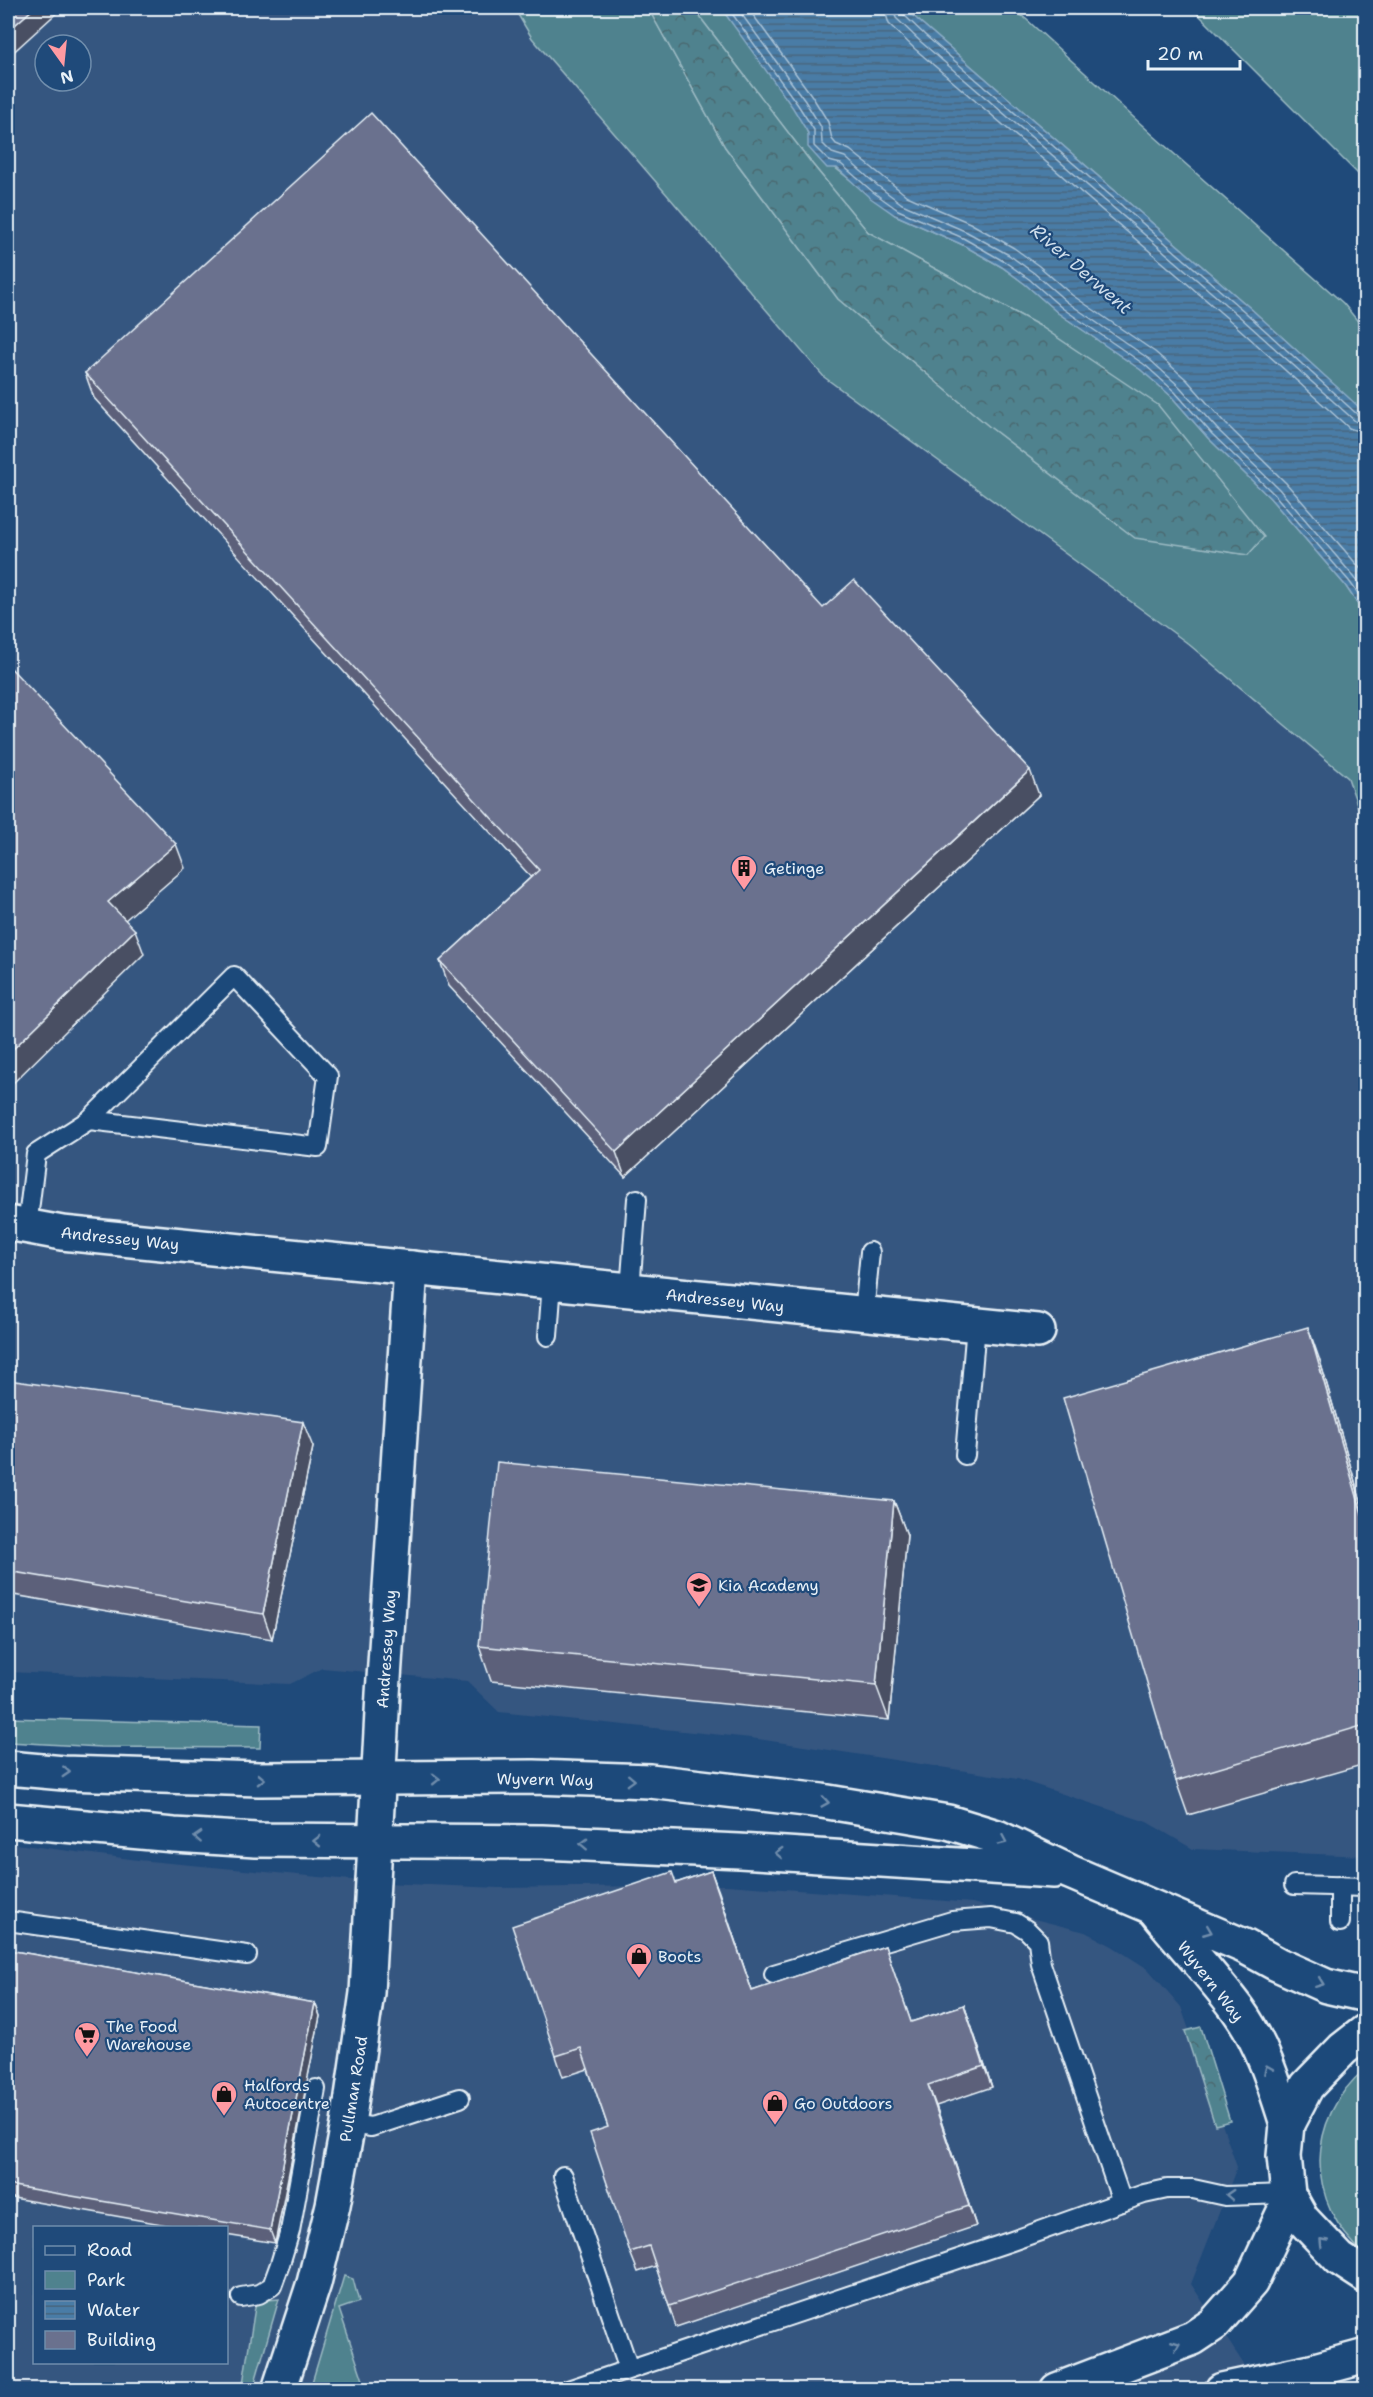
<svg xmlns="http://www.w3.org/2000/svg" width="1373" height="2397" viewBox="0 0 1373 2397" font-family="'Shantell Sans',sans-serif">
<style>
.built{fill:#365680;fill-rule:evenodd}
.green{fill:#4f828e;stroke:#9cbac3;stroke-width:1.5}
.forest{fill:url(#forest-crowns);stroke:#9cbac3;stroke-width:1.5}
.water{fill:url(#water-rules);stroke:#89abc7;stroke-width:1.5}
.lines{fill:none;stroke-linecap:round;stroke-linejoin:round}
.shore{stroke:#a8c2d7;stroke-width:1.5}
.service-casing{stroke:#e8f1f8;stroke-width:22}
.minor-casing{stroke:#e8f1f8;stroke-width:38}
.tertiary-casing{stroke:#e8f1f8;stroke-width:38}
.trunk-casing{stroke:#e8f1f8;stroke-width:38}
.service{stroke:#1f4a7a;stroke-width:18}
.minor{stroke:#1f4a7a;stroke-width:33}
.tertiary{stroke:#1f4a7a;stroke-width:33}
.trunk{stroke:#1f4a7a;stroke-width:33}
.wall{fill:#5b617a;stroke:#e8f1f8;stroke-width:1.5}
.shaded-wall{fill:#4a4f63;stroke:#e8f1f8;stroke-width:1.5}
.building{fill:#6a718e;stroke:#e8f1f8;stroke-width:1.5}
.oneway{stroke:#6f8dac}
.labels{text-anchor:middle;stroke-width:4.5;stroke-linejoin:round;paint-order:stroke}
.poi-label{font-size:16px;fill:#e8f1f8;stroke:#1f4a7a;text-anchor:start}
.street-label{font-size:16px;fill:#e8f1f8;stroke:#1f4a7a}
.water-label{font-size:18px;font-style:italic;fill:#d0dfec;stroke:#1f4a7a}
</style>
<defs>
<pattern id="forest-crowns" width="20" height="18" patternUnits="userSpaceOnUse" patternTransform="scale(1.5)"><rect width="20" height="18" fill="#4f828e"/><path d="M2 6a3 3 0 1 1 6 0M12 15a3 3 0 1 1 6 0" fill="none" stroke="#4b686f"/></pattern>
<pattern id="water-rules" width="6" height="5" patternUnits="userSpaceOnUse" patternTransform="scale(1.5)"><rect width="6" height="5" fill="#497ca6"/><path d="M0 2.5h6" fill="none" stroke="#48657d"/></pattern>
</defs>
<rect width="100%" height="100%" fill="#1f4a7a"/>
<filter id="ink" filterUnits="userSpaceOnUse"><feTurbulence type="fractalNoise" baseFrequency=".0167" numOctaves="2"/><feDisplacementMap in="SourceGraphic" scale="12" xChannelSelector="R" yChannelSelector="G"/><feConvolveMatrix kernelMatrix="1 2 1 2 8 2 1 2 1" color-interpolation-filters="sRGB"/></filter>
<g filter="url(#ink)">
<g class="built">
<path d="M8,8H514L532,38L824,377L1186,642L1349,778L1366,828L1365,1856L1193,1849L1147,1822L1018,1779L751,1738L499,1712L467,1681L322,1668L290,1684L8,1672ZM45,45H81V81H45Z"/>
<path d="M8,1843L138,1860L383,1883L499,1888L727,1885L895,1897L972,1903L1085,1932L1112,1946L1148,1969L1181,2007L1237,2167L1191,2284L1260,2389L612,2390L599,2381L572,2390H8ZM34,2228H226V2362H34Z"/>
</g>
<g class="green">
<path d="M514,8H648L725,147L838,299L991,428L1135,537L1248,555L1263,537L1040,326L868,232L813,165L693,8H721C738,31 806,116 809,138L834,167L895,215L961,244L1002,267L1025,284L1058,313L1141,370L1171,396L1208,438L1270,498L1345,585L1365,615V828L1348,778L1186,642L824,377L532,38Z"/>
<path d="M904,8H1012L1026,19L1154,136L1343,303L1365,330V413L1249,307Z"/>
<path d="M1192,8H1365V181Z"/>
<path d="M8,1718L261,1725L260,1748L101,1747L8,1742Z"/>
<path d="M1365,2069V2254C1304,2203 1306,2119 1365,2069Z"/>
<path d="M344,2276L353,2279L359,2302L339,2309L366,2389H310Z"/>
<path d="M279,2299L253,2389L242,2390L256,2301Z"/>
</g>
<g class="forest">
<path d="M648,8H693L813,165L868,232L1040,326L1158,405L1264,537L1248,555L1135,538L991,428L838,299L725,147Z"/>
<path d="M1201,2027L1230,2121L1215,2125L1185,2031Z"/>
</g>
<path class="water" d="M721,8H904L1249,307L1360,408L1366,413L1365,615L1345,585L1270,498L1208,438L1171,396L1141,370L1058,313L1025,284L1002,267L961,244L895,215L869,197L837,168H827L808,147V133L793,108Z"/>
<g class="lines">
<g class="shore">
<path d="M728,8L798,105L814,130V146L829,161L841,164L873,192L898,210L963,238L1005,262L1029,279L1062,308L1145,365L1175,392L1212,434L1274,494L1349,581L1366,604"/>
<path d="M737,8L805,101L821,127L822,143L832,153L845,157L878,186L902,204L967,232L1009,255L1034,273L1067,302L1149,359L1180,387L1217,429L1279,489L1366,591"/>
<path d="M748,8L812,96L828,122L832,139L836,144L850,150L907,196L970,223L1014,248L1039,266L1072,295L1155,352L1187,380L1224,422L1286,483L1366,575"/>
<path d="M884,8L889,24L915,49L1234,324L1349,428L1366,434"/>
<path d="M893,8L896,18L921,42L1240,317L1355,421L1366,425"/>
<path d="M901,8L903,14L926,36L1245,312L1359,416L1366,417"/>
</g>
<g class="service-casing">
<g id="service">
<path d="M27,1227L36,1154L89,1120L318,1147L328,1076L234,976L89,1120"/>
<path d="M630,1290L637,1199"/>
<path d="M864,1314L870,1252"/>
<path d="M548,1336L552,1282"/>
<path d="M965,1455L976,1325"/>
<path d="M1294,1885L1366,1887"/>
<path d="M1340,1886V1922"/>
<path d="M8,1921L247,1955"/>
<path d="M774,1974L952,1921L991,1918L1016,1923L1027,1930L1038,1941L1041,1964L1122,2202"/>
<path d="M348,2124L371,2127L460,2098"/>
<path d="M563,2176L629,2369"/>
<path d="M241,2297L259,2294L272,2286L280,2264L290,2231L316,2089"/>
<path d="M568,2390L1012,2241L1144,2194L1167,2189H1193L1225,2196L1288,2194"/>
</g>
</g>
<g class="minor-casing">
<g id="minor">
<path d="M8,1223L62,1233L1038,1331"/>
<path d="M279,2390L314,2283L333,2205L348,2124L367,1993L383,1694L411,1268"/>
</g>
</g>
<g class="tertiary-casing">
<g id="tertiary">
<path d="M8,1768L64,1773L259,1779L534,1777L650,1781L822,1801L948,1822L997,1837L1070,1872L1244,1946L1277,1964L1326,1986L1366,1995"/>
<path d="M8,1820L174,1835L256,1840L542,1842L739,1851L1054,1871"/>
<path d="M1156,1911C1182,1944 1214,1977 1238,2010C1262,2043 1275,2086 1287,2124"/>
<path d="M1366,2031L1343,2049L1307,2086L1287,2124L1284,2156L1288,2194L1302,2219L1340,2259L1366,2276"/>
</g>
</g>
<g class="trunk-casing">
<g id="trunk">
<path d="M1057,2390L1193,2338L1214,2324L1251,2282L1290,2199"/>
<path d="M1222,2390L1311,2371L1366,2356"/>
</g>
</g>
<use href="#service" class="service"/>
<use href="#minor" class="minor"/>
<use href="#tertiary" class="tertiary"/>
<use href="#trunk" class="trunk"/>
</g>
<g class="wall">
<path d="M85,373L823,608L1039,795L625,1177L449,986L440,961L531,877L94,398Z"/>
<path d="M1320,1361L1365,1516V1764L1188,1815L1176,1781Z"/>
<path d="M8,1380L313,1447L272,1639L8,1594Z"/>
<path d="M894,1501L907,1535L889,1720L491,1681L479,1646Z"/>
<path d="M711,1871L752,1991L885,1946L911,2022L964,2005L992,2087L936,2106L976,2226L676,2327L656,2266L638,2272L630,2252L608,2127L588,2069L563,2077L556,2056L676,1883Z"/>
<path d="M8,1950L315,2003L320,2016L275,2243L226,2235V2228H184L8,2197Z"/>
</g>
<g class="shaded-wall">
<path d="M34,8H62L8,57V31Z"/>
<path d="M1030,770L1039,795L625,1177L616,1152Z"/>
<path d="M176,844L185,868L117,927L108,902Z"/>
<path d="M135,930L144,954L8,1088V1054Z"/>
<path d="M1308,1327L1320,1361L1365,1516V1524Z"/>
<path d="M303,1422L313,1447L272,1639L263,1614Z"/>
<path d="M894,1501L907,1535L889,1720L876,1685Z"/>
<path d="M711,1871L719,1892L759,2012L752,1991Z"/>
<path d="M315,2003L320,2016L275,2243L270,2230Z"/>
<path d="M964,2005L971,2025L992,2087L984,2066Z"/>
<path d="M928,2085L936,2106L976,2226L969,2206Z"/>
</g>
<g class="building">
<path d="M8,8H34L8,31Z"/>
<path d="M371,113L823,608L854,580L1030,770L616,1152L440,961L539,870L85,373Z"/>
<path d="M8,665L176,844L108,902L135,930L8,1054Z"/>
<path d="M1308,1327L1365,1524V1725L1176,1781L1063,1398Z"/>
<path d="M8,1380L303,1422L263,1614L8,1571Z"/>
<path d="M497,1462L894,1501L876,1685L479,1646Z"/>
<path d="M711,1871L752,1991L885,1946L911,2022L964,2005L984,2066L928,2085L969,2206L669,2306L649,2246L630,2252L590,2133L608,2127L581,2048L556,2056L512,1926L672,1872L676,1883Z"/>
<path d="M8,1950L315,2003L270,2230L8,2185Z"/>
</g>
<defs><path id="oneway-chevron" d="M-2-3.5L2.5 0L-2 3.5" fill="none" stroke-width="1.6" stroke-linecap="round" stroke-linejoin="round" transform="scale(1.5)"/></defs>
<g class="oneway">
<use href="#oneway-chevron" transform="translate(66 1772) rotate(3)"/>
<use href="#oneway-chevron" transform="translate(261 1779) rotate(1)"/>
<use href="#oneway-chevron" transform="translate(436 1779) rotate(-1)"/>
<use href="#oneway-chevron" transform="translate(631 1780) rotate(2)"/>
<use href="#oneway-chevron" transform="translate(825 1802) rotate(9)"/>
<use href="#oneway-chevron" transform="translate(198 1837) rotate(-177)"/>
<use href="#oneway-chevron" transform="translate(317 1841) rotate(-179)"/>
<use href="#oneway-chevron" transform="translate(1003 1841) rotate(24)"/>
<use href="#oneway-chevron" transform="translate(584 1844) rotate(-178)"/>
<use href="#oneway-chevron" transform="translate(779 1853) rotate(-177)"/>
<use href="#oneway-chevron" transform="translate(1208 1931) rotate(22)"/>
<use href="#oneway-chevron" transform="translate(1320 1983) rotate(21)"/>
<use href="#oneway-chevron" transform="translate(1268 2069) rotate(-113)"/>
<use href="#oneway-chevron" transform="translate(1230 2195) rotate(-177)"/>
<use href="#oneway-chevron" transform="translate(1323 2242) rotate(-134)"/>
<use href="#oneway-chevron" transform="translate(1176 2345) rotate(-22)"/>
</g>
</g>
<defs>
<g id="building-pin" transform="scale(1.35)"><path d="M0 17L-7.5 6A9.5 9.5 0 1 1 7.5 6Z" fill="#ff9aa2" stroke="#1f4a7a"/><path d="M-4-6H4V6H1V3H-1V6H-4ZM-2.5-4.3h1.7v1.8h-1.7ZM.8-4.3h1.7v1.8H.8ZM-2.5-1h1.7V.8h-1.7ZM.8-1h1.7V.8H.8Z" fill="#111"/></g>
<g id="university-pin" transform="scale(1.35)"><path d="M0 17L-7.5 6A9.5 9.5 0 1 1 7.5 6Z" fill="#ff9aa2" stroke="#1f4a7a"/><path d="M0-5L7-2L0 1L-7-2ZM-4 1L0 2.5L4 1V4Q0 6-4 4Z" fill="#111"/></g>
<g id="shop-pin" transform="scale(1.35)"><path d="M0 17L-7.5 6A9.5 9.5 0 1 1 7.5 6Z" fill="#ff9aa2" stroke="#1f4a7a"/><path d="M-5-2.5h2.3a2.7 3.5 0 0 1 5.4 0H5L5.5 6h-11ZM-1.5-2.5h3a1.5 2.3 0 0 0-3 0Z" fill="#111"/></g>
<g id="supermarket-pin" transform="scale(1.35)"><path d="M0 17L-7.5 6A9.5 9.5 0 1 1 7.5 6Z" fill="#ff9aa2" stroke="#1f4a7a"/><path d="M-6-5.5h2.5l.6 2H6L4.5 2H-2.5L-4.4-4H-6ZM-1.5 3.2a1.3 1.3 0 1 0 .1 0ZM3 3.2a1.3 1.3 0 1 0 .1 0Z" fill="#111"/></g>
</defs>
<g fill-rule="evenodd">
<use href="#building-pin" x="744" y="868"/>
<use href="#university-pin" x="699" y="1585"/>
<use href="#shop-pin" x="639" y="1956"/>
<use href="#supermarket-pin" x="87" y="2035"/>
<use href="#shop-pin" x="224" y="2094"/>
<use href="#shop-pin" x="775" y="2103"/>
</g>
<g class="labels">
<g class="poi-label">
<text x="764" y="874">Getinge</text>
<text x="718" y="1591">Kia Academy</text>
<text x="658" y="1962">Boots</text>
<text x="106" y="2032">The Food<tspan x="106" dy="18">Warehouse</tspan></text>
<text x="244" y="2091">Halfords<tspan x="244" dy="18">Autocentre</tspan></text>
<text x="794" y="2109">Go Outdoors</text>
</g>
<g class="street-label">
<text transform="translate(120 1238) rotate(6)" y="6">Andressey Way</text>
<text transform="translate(725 1300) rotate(6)" y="6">Andressey Way</text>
<text transform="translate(386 1649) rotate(-86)" y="6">Andressey Way</text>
<text transform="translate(545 1779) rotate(1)" y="6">Wyvern Way</text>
<text transform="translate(1211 1981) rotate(52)" y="6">Wyvern Way</text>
<text transform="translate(353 2089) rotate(-81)" y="6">Pullman Road</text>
</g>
<g class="water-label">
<text transform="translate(1081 269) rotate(41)" y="6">River Derwent</text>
</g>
</g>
<rect width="1373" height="2397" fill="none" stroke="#1f4a7a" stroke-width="30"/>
<rect x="15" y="15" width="1343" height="2367" fill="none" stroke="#e8f1f8" stroke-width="2" filter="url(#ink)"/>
<rect x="33" y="2226" width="195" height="138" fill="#1f4a7a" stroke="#6f8dac" stroke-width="1.5"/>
<rect x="45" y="2246" width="30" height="9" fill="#1f4a7a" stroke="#6f8dac" stroke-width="1.5"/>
<text x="87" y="2256" font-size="18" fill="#e8f1f8">Road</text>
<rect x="45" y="2271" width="30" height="18" fill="#4f828e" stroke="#6f8dac" stroke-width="1.5"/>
<text x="87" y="2286" font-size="18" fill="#e8f1f8">Park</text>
<rect x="45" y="2301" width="30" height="18" fill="url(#water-rules)" stroke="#6f8dac" stroke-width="1.5"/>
<text x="87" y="2316" font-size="18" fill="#e8f1f8">Water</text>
<rect x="45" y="2331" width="30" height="18" fill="#6a718e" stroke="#6f8dac" stroke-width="1.5"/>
<text x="87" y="2346" font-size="18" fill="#e8f1f8">Building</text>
<g transform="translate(63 63) rotate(165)"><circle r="28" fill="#1f4a7a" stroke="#6f8dac" stroke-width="1.5"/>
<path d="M0-4.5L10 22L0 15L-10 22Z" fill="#ff9aa2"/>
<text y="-9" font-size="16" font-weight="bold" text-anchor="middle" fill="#e8f1f8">N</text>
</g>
<path d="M1148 60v9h92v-9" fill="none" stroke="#e8f1f8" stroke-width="3"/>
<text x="1157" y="60" font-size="18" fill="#e8f1f8" stroke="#1f4a7a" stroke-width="4.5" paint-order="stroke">20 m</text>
</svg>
